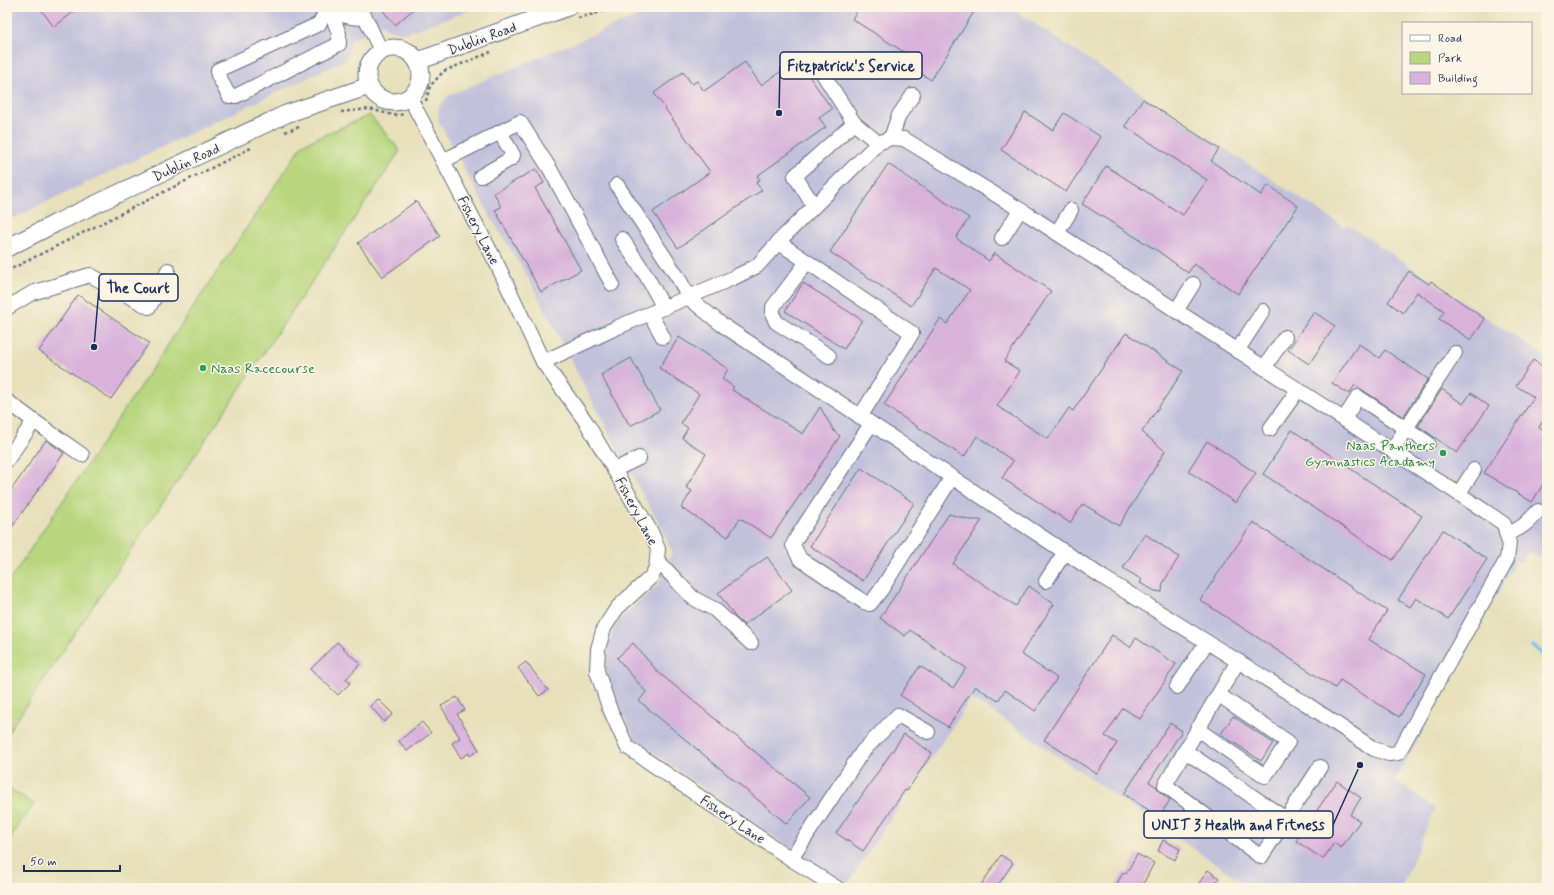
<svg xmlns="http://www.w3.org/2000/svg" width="1554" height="895" viewBox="0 0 1554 895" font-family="Mynerve,sans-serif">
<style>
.industrial{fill:#c2c1dc}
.green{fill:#b7d67d;stroke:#69826e}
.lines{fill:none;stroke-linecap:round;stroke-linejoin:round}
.stream{stroke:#76bded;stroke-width:4}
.building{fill:#d8b2db}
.minor-casing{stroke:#626d7f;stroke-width:16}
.major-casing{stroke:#626d7f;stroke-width:19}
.path{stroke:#626d7f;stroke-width:2.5;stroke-dasharray:3 3;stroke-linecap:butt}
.minor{stroke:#fff;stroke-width:14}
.major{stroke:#fff;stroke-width:17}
.leisure-dot{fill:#2e9e5b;stroke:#fcf5e5;stroke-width:1.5}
.labels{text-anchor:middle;stroke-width:3;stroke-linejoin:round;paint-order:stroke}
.street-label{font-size:14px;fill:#1b2f5e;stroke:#fcf5e5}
.leisure-label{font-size:14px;fill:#27864d;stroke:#fcf5e5;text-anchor:start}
.leader{fill:none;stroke:#1b2f5e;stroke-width:1.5}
.callout-dot{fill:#1b2f5e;stroke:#fcf5e5;stroke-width:1.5}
.callout{fill:#fcf5e5;stroke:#1b2f5e;stroke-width:1.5}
.callout-label{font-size:15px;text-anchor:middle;font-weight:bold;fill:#1b2f5e}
</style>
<rect width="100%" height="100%" fill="#fcf5e5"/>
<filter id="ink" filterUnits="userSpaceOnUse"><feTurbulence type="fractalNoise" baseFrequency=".025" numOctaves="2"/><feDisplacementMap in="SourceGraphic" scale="8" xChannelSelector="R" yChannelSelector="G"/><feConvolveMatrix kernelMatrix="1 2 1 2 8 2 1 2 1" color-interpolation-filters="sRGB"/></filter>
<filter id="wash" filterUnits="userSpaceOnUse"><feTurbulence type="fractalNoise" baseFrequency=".012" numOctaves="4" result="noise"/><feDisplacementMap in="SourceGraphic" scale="16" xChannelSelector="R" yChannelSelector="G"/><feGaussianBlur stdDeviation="0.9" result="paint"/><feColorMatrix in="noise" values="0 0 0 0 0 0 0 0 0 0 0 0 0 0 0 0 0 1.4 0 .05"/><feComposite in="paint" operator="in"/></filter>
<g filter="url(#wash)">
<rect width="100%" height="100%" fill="#e7e0bb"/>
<g class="industrial">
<path d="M7,7H479L406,33L391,30L380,24L372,30L351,40L347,59L7,221Z"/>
<path d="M659,7H1009L1344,227L1347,224L1547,358V563L1529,551L1522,562L1516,560L1395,781L1435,808L1401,888H1251L993,712L971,699L846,886L636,741L606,680L607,649L617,621L659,584L672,552L659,523L613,441L526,274L491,218L438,120L439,107L449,95Z"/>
</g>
<g class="green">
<path d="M370,115L400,151L7,734V584L303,144Z"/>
<path d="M7,787L34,804L7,843Z"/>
</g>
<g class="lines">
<path class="stream" d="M1532,646L1547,658"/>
</g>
<g id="blocks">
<g class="building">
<path d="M39,7H80L54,27Z"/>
<path d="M380,7H416L395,25Z"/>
<path d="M859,7H977L931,80L902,61L907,54L852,19Z"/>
<path d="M745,62L761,85L786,68L793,78L804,69L832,109L819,118L826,127L757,176L760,180L756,183L762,190L678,248L653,212L710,172L654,93L683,72L692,84L697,81L704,91Z"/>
<path d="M1143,99L1219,149L1211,161L1261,195L1268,185L1298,206L1238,294L1194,264L1188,273L1158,251L1082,204L1106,166L1183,215L1207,180L1125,126Z"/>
<path d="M1025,112L1053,130L1064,113L1101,137L1066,192L1001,150Z"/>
<path d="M888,164L969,218L956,238L989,261L994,253L1051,291L1004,361L1020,371L997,406L1048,439L1069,408L1073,411L1126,333L1183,371L1142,432L1165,451L1119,526L1083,504L1070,523L1002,478L1013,461L977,436L964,457L884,405L940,319L947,324L970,290L936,268L911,306L830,252Z"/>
<path d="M536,169L544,183L535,188L581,270L541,292L495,210L501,207L494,193Z"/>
<path d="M416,201L440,236L382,277L358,243Z"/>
<path d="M1409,271L1429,284L1431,281L1485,319L1471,340L1439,319L1444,311L1417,292L1403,313L1388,302Z"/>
<path d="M803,283L862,320L844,349L785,311Z"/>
<path d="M78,295L149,343L111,399L39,351Z"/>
<path d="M1314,312L1335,326L1309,364L1288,350Z"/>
<path d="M679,337L728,369L722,379L734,387L732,390L803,434L820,407L834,431L840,436L771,538L740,518L728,537L681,508L692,491L686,487L706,454L682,438L688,428L681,423L699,394L659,368Z"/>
<path d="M1359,344L1379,358L1385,350L1428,379L1403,417L1355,385L1349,394L1332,383Z"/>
<path d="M631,358L660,410L630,426L601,375Z"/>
<path d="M1533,360L1547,369V415L1539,427L1547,432V478L1532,502L1484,473L1534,397L1516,386Z"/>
<path d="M1442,389L1463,404L1471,393L1489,406L1457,453L1418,426Z"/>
<path d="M1292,430L1422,516L1393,560L1263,474Z"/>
<path d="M46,440L64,453L7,534V496Z"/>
<path d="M1207,441L1256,473L1236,503L1188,471Z"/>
<path d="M861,468L914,503L863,581L810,546Z"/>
<path d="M949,514L971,520H982L953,564L1016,606L1029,586L1054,604L1021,654L1057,678L1035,711L1005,690L998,701L975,686L948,727L900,695L920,666L953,688L966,668L910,630L905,636L880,618Z"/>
<path d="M1253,522L1387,611L1368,639L1426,674L1399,717L1340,680L1335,688L1200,600Z"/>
<path d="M1443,530L1487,559L1448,619L1416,598L1410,607L1398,600Z"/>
<path d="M1145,534L1179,557L1163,583L1162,592L1155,591L1140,583L1142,580L1123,568Z"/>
<path d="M767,557L792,590L744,625L736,618L718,593Z"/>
<path d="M1112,635L1130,647L1136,638L1176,664L1140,719L1123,708L1105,736L1117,743L1097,774L1044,740Z"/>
<path d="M337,642L360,664L346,679L350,683L338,695L311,669Z"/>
<path d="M633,643L658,672L810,797L787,824L639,701L646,692L617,658Z"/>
<path d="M526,662L548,690L539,696L518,668Z"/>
<path d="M457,697L465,710L457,714L479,750L470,756L469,753L461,758L452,743L460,738L441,706Z"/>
<path d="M378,699L393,714L384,722L370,706Z"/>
<path d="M1233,716L1273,743L1261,761L1221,734Z"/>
<path d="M422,722L431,733L407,751L399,741Z"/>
<path d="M1170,723L1182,731L1149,782L1157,787L1160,792L1170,800L1159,817L1124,794Z"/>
<path d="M904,734L932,753L907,791L905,790L863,851L836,833Z"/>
<path d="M1337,781L1361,798L1350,815L1360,821L1341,848L1334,843L1323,859L1296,841Z"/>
<path d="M1163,840L1180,849L1175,860L1158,851Z"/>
<path d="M1137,854L1154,863L1141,888H1115L1123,872L1126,874Z"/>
<path d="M1001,855L1013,863L996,888H979Z"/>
<path d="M1208,870L1219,878L1212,888H1205L1199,883Z"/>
</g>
</g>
</g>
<g filter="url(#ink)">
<use href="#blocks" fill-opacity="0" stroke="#626d7f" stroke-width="1"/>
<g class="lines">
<g class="minor-casing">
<g id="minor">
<path d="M326,7C339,13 350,20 365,17L381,51"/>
<path d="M328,8L319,24L218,70V75L229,96H236L339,44V34L330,9"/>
<path d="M818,66L854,123"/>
<path d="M410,98L497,264L543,362L586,422L651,532L658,549L656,568L651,577L617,608L604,628L598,649L597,671L609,707L627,747L791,859L837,888"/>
<path d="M891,138L899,115L913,95"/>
<path d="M443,161L520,122L550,169L612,284"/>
<path d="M481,176L512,158L513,155L500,132"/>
<path d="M814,206L795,176L854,123L878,143"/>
<path d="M1057,233L1071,210"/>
<path d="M1002,238L1020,210"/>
<path d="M622,239L646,275L664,308"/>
<path d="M778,242L912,333L860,417"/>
<path d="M807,262L773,307V315L776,322L829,356"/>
<path d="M7,308L32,293L90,275L149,307L162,285L168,270"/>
<path d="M1176,311L1193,284"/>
<path d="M650,314L663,337"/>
<path d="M1237,351L1263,311"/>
<path d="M543,362L618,327L733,278L757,266L784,236L878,143L891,138L904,139L1029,215L1485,511L1504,524L1509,543L1507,559L1398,753L1389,754L1374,749L1305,703L1104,578L721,324L689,298L679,279L617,185"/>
<path d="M1264,368L1285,337"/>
<path d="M7,401L34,421L82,455"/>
<path d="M1344,419L1358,397L1428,443"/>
<path d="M871,424L797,537L793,545L800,559L864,602L870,604L881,590L952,477"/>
<path d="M1270,429L1298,390"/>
<path d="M1392,450L1455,353"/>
<path d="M7,460L34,421"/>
<path d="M614,470L639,458"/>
<path d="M1459,493L1474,470"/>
<path d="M1506,533C1520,531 1529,521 1538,511"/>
<path d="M657,560L693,598L714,609L751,643"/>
<path d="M1046,581L1065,552"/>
<path d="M1238,661L1165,785L1261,857L1320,767"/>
<path d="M1177,687L1207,642"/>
<path d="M1197,729L1265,776L1288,742L1219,695"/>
<path d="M1185,751L1286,819"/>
<path d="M791,859L862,752L898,715L928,732"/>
</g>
</g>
<g class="major-casing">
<g id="major">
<circle cx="394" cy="75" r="27"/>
<path d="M418,61L568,7"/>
<path d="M7,248L56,223L286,114L369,86"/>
</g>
</g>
<g class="path">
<path d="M578,18L620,7"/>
<path d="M426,101L430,86L444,71L491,52"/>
<path d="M341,112L369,109L398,116L405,113"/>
<path d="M285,132L299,127"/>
<path d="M7,271L253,147"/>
</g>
<use href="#minor" class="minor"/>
<use href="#major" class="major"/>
</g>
</g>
<g class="leisure-dot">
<circle cx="203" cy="368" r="4"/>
<circle cx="1443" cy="453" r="4"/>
</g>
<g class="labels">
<g class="street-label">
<text transform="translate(482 38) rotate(-20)" y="5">Dublin Road</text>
<text transform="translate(186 162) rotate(-25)" y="5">Dublin Road</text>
<text transform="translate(479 230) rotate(63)" y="5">Fishery Lane</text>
<text transform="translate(637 511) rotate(62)" y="5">Fishery Lane</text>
<text transform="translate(733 819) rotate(34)" y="5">Fishery Lane</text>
</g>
<g class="leisure-label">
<text x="211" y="373">Naas Racecourse</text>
<text x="1435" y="450" text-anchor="end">Naas Panthers<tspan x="1435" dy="16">Gymnastics Acadamy</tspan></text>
</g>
</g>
<path class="leader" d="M779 113L780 66M94 347L99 288M1360 765L1333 825"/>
<g class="callout-dot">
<circle cx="779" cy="113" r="4"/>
<circle cx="94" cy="347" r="4"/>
<circle cx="1360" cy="765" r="4"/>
</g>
<g class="callout">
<rect x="780" y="52" width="142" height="27" rx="4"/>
<rect x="99" y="274" width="79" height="27" rx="4"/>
<rect x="1144" y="811" width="189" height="27" rx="4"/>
</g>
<g class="callout-label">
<text x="851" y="71">Fitzpatrick's Service</text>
<text x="138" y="293">The Court</text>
<text x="1238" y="830">UNIT 3 Health and Fitness</text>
</g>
<rect width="1554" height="895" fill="none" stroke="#fcf5e5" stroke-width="24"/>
<rect x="1402" y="22" width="130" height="72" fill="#fcf5e5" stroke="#a2a6af"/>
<rect x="1410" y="35" width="20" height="6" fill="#ffffff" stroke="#a2a6af"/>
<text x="1438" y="42" font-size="12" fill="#1b2f5e">Road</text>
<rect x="1410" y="52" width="20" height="12" fill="#b7d67d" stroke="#a2a6af"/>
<text x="1438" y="62" font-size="12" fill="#1b2f5e">Park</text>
<rect x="1410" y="72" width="20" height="12" fill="#d8b2db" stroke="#a2a6af"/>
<text x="1438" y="82" font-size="12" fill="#1b2f5e">Building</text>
<path d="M24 865v6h96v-6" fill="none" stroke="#1b2f5e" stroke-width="2"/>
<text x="30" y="865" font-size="12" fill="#1b2f5e" stroke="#fcf5e5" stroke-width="3" paint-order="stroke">50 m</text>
</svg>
